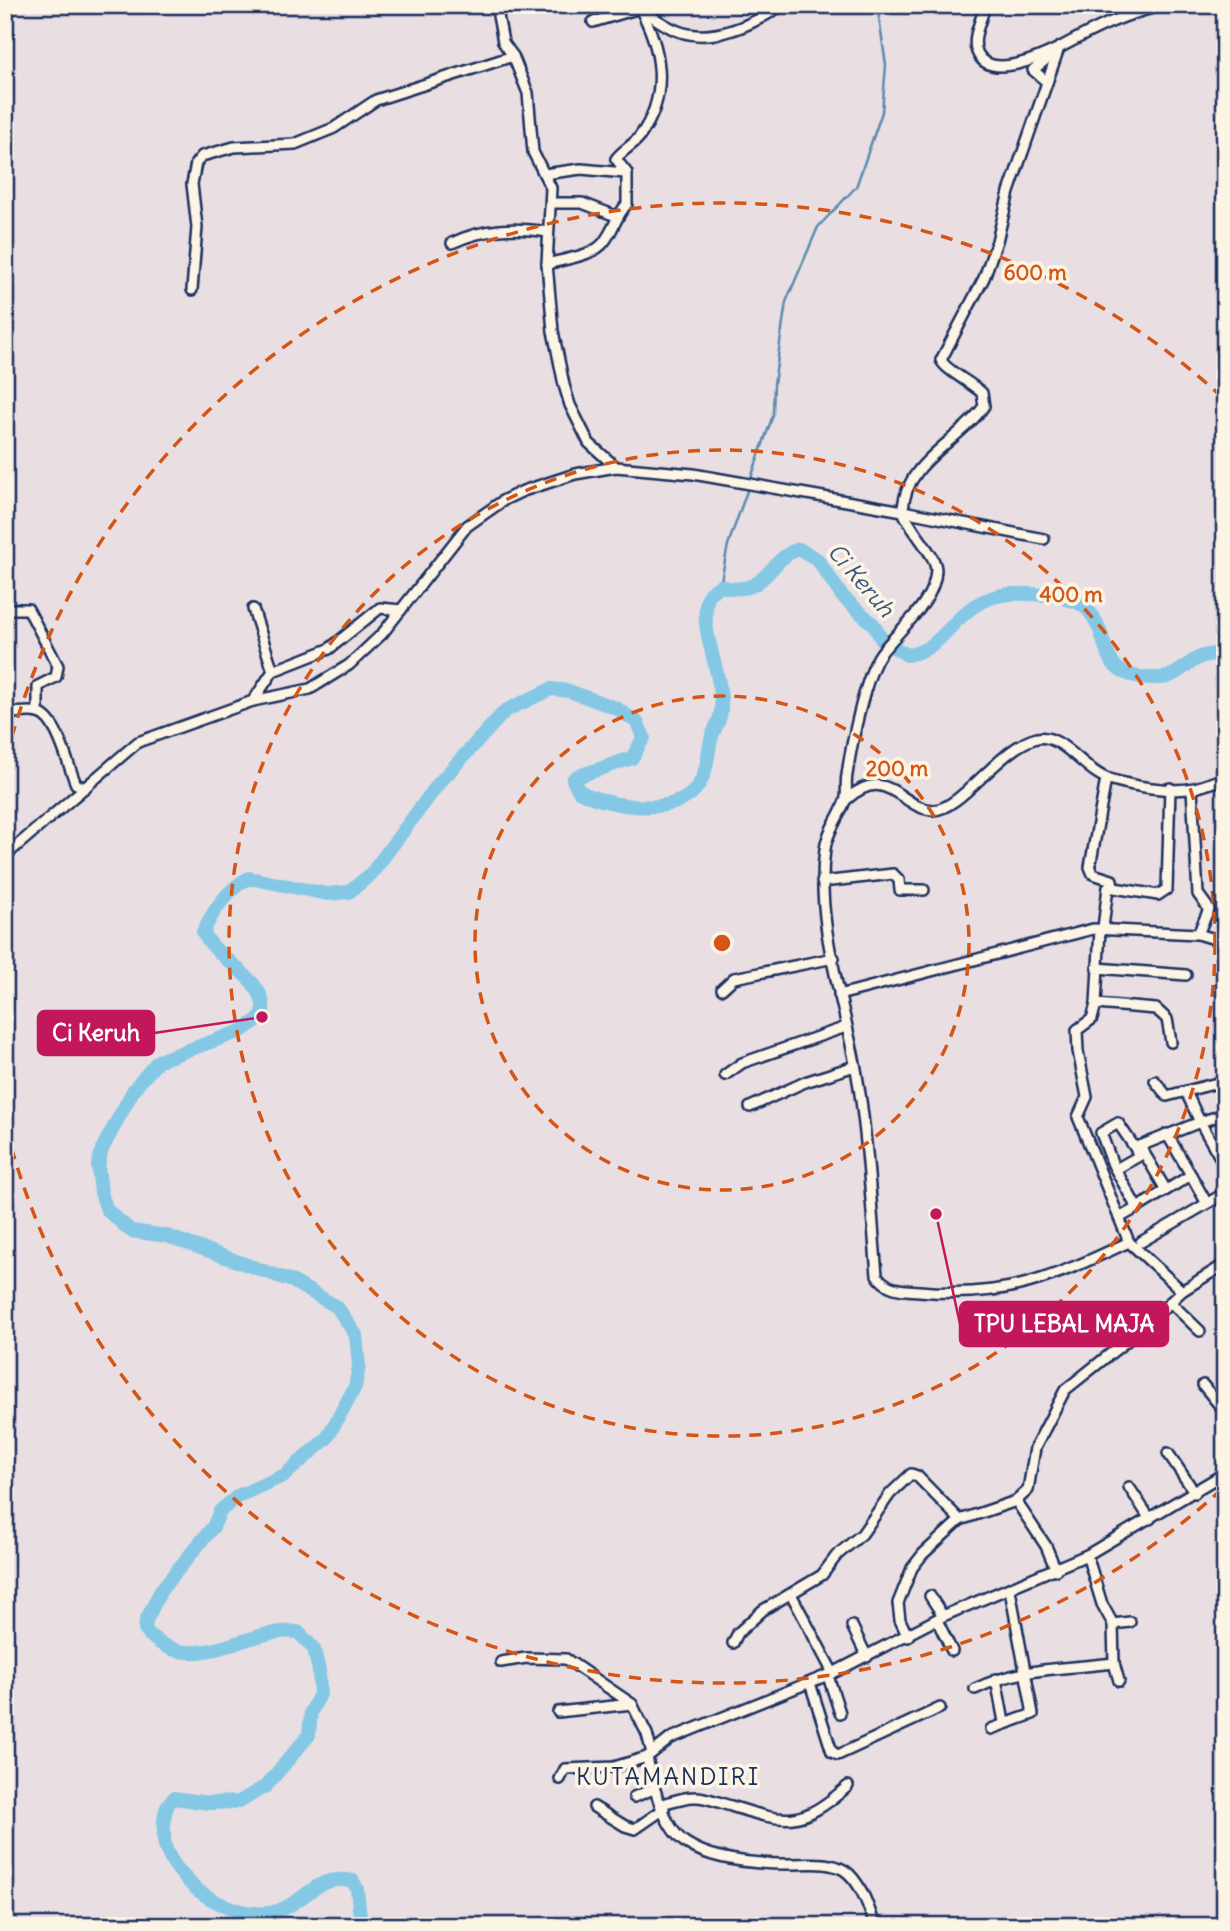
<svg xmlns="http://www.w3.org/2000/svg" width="1230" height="1931" viewBox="0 0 1230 1931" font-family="Delius,sans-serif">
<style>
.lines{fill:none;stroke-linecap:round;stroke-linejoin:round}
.stream{stroke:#5a8baf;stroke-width:2.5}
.river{stroke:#84c8e5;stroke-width:14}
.minor-casing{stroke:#1b2f5e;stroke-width:14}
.minor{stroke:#fcf5e5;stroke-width:9}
.ring{fill:none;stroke:#d45514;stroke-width:3.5;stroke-dasharray:12 9}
.labels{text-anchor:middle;stroke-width:7;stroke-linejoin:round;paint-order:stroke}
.water-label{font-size:23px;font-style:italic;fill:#355580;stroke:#fcf5e5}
.quarter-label{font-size:24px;letter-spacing:2px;fill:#1b2f5e;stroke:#fcf5e5}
.centre{fill:#d45514;stroke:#fcf5e5;stroke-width:3.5}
.ring-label{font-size:21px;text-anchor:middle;font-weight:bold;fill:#d45514;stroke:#fcf5e5;stroke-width:7;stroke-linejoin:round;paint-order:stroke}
.leader{fill:none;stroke:#c2185b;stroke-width:2.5}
.callout-dot{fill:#c2185b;stroke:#fcf5e5;stroke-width:2.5}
.callout{fill:#c2185b;stroke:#c2185b;stroke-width:2.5}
.callout-label{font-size:23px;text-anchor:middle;font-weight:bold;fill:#fff}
</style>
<rect width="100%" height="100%" fill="#e9dfe3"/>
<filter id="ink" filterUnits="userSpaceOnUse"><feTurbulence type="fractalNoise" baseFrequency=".0143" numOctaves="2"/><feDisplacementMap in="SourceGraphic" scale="14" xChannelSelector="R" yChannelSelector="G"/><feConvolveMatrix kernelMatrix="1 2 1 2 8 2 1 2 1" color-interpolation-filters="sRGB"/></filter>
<g filter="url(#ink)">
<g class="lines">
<g class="stream">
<path d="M750,481L773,415L774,384L786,302L818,227L856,187L882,112L886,65L877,5"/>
<path d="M720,586L728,545L748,488"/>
</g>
<path class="river" d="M361,1926L357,1889L353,1881C316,1874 309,1899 280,1910C252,1921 210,1903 191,1884C179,1872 164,1855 164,1838C164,1824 162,1807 174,1798L209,1803L239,1802L266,1786L309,1735L311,1712L320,1694L319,1671L314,1649L298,1632C243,1626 192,1682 145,1630L146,1621L161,1590L213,1527L220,1511L238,1496L285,1475L327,1438L355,1387L359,1366L356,1335L337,1307L292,1281L167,1236L131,1231L107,1210L101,1193L98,1166L102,1149L134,1089L158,1061L241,1031L262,1017C272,980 217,962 203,932C213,911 227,889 249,878L327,894L349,892L371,874L439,783L505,711L551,689L569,691L616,708L637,722L644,737L632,758L576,777L573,780L579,791C608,807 677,818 698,786C708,771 707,756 711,740C713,730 721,720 721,710C724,673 696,627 709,594L720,586C768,599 766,559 799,549L817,559L842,596L873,624L882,640L907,655C951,649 953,599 1010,594C1028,593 1073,595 1087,609C1116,640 1091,680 1161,678C1178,677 1189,660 1203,656C1210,654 1218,654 1225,654"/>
<g class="minor-casing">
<g id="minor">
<path d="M496,5L503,42L513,56L528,93L533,152L551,188L547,264L553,331L564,385L570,405L589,443L616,467"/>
<path d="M985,5C982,20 970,39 978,54C991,80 1041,57 1059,48"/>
<path d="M593,22L640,8C652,16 664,26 678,31C713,44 754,24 782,5"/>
<path d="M1047,59L1033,70L1047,82"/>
<path d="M544,174L581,169L625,173"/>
<path d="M552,203H582L616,216"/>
<path d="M452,243C484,228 514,227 548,232"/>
<path d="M547,264C564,259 594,256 604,242C614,229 616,216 627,204V173L616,159C622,150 634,145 640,136C670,95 662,47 638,5"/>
<path d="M192,290L197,227L192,184L196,163L202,156L234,147L295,144L334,128L376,100L513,56"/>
<path d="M1044,539L903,511C910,531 936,554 936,570C935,603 899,629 881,653C865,675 851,746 847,775C845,783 848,794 845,801C839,818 827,831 825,849C815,923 843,997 856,1069C868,1136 871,1207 877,1275C886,1290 903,1290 919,1291C1006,1299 1052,1278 1129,1242L1182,1291"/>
<path d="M5,609H28L58,666L56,677L38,686V713"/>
<path d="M253,609L273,671L253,701"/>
<path d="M273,671L329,649L380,608L401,610"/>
<path d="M5,713C15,714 29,710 38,713C58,718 68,767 76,784L85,788"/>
<path d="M1106,779L1090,867L1093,874L1112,880L1113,887"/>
<path d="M1192,789L1198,894L1209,909L1198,934"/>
<path d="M847,799C888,763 901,809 933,810C960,811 1001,746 1037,738C1061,732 1086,773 1109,779C1132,786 1171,793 1194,788C1204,786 1214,781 1225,779"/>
<path d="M5,856L138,742L253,701L310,689L349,665L382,634L467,526L504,500L523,491L575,474L616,467L693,474L903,511C904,462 959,442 984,406L982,393C972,383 945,370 941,360L984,278L997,241L1009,192L1059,48C1094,29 1127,12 1167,5"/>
<path d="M822,882L893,874L899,880L900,890H924"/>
<path d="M1103,928L1108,887L1158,895L1167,889L1170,788"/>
<path d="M1100,929L1096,1004L1156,1009L1167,1019L1171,1042"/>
<path d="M1097,968L1186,975"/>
<path d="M722,989L734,978L834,958"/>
<path d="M839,995L1093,929L1198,934L1225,942"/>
<path d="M1096,1004L1092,1019L1077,1030L1078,1051L1087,1097L1078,1117L1129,1242"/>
<path d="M725,1075L742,1063L846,1027"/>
<path d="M1155,1081L1167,1096L1225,1081"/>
<path d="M750,1107L805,1082L855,1066"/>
<path d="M1225,1114L1200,1122L1225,1166"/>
<path d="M1167,1134L1191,1175"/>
<path d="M1140,1146L1166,1190"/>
<path d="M1116,1169L1139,1156L1135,1148L1200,1122L1186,1092"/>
<path d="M1137,1208L1191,1175L1206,1202"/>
<path d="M1119,1218L1137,1208L1113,1165L1101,1133L1118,1123L1135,1148"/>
<path d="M1141,1242L1225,1193"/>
<path d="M1170,1302L1200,1331"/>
<path d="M1203,1385L1225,1412"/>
<path d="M1168,1453L1195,1493"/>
<path d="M1129,1487L1150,1519"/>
<path d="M1016,1501L1046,1546L1056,1570"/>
<path d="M1087,1555L1102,1604L1113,1624L1114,1663L1119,1681"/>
<path d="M791,1594L833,1673"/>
<path d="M930,1596L943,1616"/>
<path d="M937,1620L952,1651"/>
<path d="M1113,1624L1130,1622"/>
<path d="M852,1626L867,1657"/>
<path d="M908,1637L900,1620L898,1603L912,1568L923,1554L960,1520L1016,1501L1028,1490L1035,1448L1065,1390L1144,1327L1182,1291L1225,1264"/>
<path d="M733,1643L738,1633L763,1610L822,1575L837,1555L862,1534L890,1494L911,1474L917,1476L960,1520"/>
<path d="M501,1662L526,1658L566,1659L632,1704L647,1734L652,1753"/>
<path d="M828,1676L840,1713"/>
<path d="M996,1679L1004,1722"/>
<path d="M810,1683L832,1752L838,1755L940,1708"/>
<path d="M975,1689C1020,1667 1066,1669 1114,1663"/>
<path d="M558,1712L632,1704"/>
<path d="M991,1729L1033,1714L1010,1590"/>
<path d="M647,1757C651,1781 664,1829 686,1843C713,1861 759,1864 791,1864C808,1864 829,1861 844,1870C861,1881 869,1908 875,1926"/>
<path d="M560,1779L565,1769L614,1767L647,1757L671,1738L833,1673L943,1616L1087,1555L1225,1473"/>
<path d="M634,1797L653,1789"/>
<path d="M662,1804C673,1801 684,1797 694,1797C706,1796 719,1803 731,1806C787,1824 801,1827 848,1786"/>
<path d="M594,1807L625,1826L635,1829L664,1809"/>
</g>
</g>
<use href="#minor" class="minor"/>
</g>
</g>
<g class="ring">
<circle cx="722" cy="943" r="247"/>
<circle cx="722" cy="943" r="493"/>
<path d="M1222 1489A740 740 0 0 1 6 1128M6 758A740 740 0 0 1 1222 397"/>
</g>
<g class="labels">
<g class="water-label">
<text transform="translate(861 580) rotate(49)" y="8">Ci Keruh</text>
</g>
<g class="quarter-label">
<text x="668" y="1785">KUTAMANDIRI</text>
</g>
</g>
<circle cx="722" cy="943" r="10" class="centre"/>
<g class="ring-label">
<text x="1035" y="280">600 m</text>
<text x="1071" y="602">400 m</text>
<text x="897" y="776">200 m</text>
</g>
<path class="leader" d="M262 1017L154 1033M936 1214L960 1324"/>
<g class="callout-dot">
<circle cx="262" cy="1017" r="7"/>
<circle cx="936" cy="1214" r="7"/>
</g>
<g class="callout">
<rect x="38" y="1011" width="116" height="44" rx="7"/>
<rect x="960" y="1302" width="208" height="44" rx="7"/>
</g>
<g class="callout-label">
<text x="96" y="1041">Ci Keruh</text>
<text x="1064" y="1332">TPU LEBAL MAJA</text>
</g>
<rect width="1230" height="1931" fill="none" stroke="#fcf5e5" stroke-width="28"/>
<rect x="14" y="14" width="1202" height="1903" fill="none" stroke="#1b2f5e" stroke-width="2.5" filter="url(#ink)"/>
</svg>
